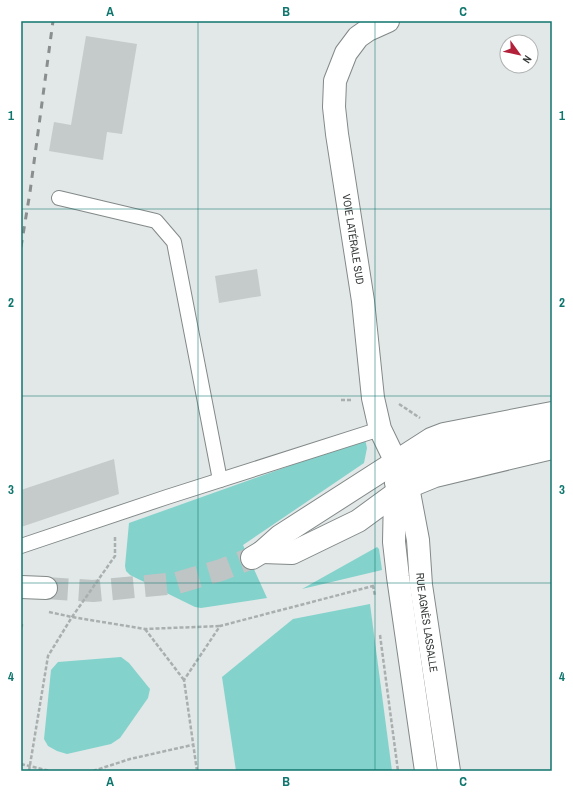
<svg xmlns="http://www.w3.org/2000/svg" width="573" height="792" viewBox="0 0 573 792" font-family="'Archivo Narrow',sans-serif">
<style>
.green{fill:#83d2cc}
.building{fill:#c4cbca}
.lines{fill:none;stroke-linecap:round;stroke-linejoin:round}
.secondary-tunnel{stroke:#bfc5c5;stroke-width:22;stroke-dasharray:22 11;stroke-linecap:butt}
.lane-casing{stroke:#828988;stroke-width:16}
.street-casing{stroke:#828988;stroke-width:24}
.secondary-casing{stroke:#828988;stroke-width:24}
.path{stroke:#a9afae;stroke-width:2.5;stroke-dasharray:4 2;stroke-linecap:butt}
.lane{stroke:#fff;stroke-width:14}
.street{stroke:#fff;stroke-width:22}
.secondary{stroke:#fff;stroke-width:22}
.rail{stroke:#8a8e8e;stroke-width:3;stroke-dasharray:7 7;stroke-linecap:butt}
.grid{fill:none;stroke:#0f766e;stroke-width:1;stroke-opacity:0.55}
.labels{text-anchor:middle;stroke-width:3.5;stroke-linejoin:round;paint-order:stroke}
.street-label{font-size:11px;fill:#383b3b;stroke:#fff}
.neatline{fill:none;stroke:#0f766e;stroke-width:1.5}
.grid-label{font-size:13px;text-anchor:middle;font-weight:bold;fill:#0f766e}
</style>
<rect width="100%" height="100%" fill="#e1e8e7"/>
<g class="green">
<path d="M365,439L367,448L364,463L243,545L267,598L201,608L195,607L130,575L126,571L125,566L129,523Z"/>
<path d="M377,547L379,549L382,570L302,589Z"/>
<path d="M370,604L392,771H236L222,677L293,619Z"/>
<path d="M121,657L129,663L150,689L148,698L120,738L111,744L67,754L57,751L48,746L44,739L51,670L58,662Z"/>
</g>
<g class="building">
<path d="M86,36L137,44L122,134L107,132L103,160L49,151L54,122L71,125Z"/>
<path d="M257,269L261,296L219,303L215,276Z"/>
<path d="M114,459L119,494L21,527V490Z"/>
</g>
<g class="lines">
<path class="secondary-tunnel" d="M46,588L93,591L177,583L221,570L252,558"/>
<g class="lane-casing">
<g id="lane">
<path d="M59,198L156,221L174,242L220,480"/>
<path d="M21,546L167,497L380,429"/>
</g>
</g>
<g class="street-casing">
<g id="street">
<path id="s1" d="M388,21L368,30L358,37L346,53L335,81L334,107L337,134L363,301L373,398L380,429L408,487L418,540L421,585L449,771"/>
<path d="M395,494L394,542L398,577L426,771"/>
</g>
</g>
<g class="secondary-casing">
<g id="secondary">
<path d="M396,483L402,475L437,456L539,432L552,427"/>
<path d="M262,552L292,553L358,521L395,494L408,487L435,476L552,448"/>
<path d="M252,558L262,552L280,536L431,439L444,434L552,413"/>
<path d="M21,587L46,588"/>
</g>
</g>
<g class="path">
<path d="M341,400H351"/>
<path d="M399,404L420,418"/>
<path d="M374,586H373L375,596"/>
<path d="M49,612L72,617L145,629L220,626"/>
<path d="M21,625H22L21,628"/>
<path d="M145,629L184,680"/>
<path d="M380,635L398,771"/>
<path d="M21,764L50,771"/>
<path d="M29,771L48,656L72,617L115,556V535"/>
<path d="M93,771L130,759L192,745"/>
<path d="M197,771L184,680L220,626L373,586"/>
</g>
<use href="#lane" class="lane"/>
<use href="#street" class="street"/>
<use href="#secondary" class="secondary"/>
<path class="rail" d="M21,247L30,192L53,21"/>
</g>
<path class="grid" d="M198,21V771M375,21V771M21,209H552M21,396H552M21,583H552"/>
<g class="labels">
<g class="street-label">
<text dy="4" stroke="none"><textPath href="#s1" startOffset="244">VOIE LATÉRALE SUD</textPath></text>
<text dy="4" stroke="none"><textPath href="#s1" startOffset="637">RUE AGNÈS LASSALLE</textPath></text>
</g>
</g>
<rect width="573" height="792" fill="none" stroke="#ffffff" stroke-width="44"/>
<g transform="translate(519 54) rotate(123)"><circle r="19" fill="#ffffff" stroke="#afb1b1"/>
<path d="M0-3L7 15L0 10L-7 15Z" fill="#b32039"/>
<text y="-6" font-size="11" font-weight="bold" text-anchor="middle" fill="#383b3b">N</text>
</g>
<rect x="22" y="22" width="529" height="748" class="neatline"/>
<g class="grid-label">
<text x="110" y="16">A</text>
<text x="286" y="16">B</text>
<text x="463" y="16">C</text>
<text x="11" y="120">1</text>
<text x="562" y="120">1</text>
<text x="11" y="307">2</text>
<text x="562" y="307">2</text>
<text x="11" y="494">3</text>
<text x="562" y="494">3</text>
<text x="11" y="681">4</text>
<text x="562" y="681">4</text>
<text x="110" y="786">A</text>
<text x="286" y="786">B</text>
<text x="463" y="786">C</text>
</g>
</svg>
